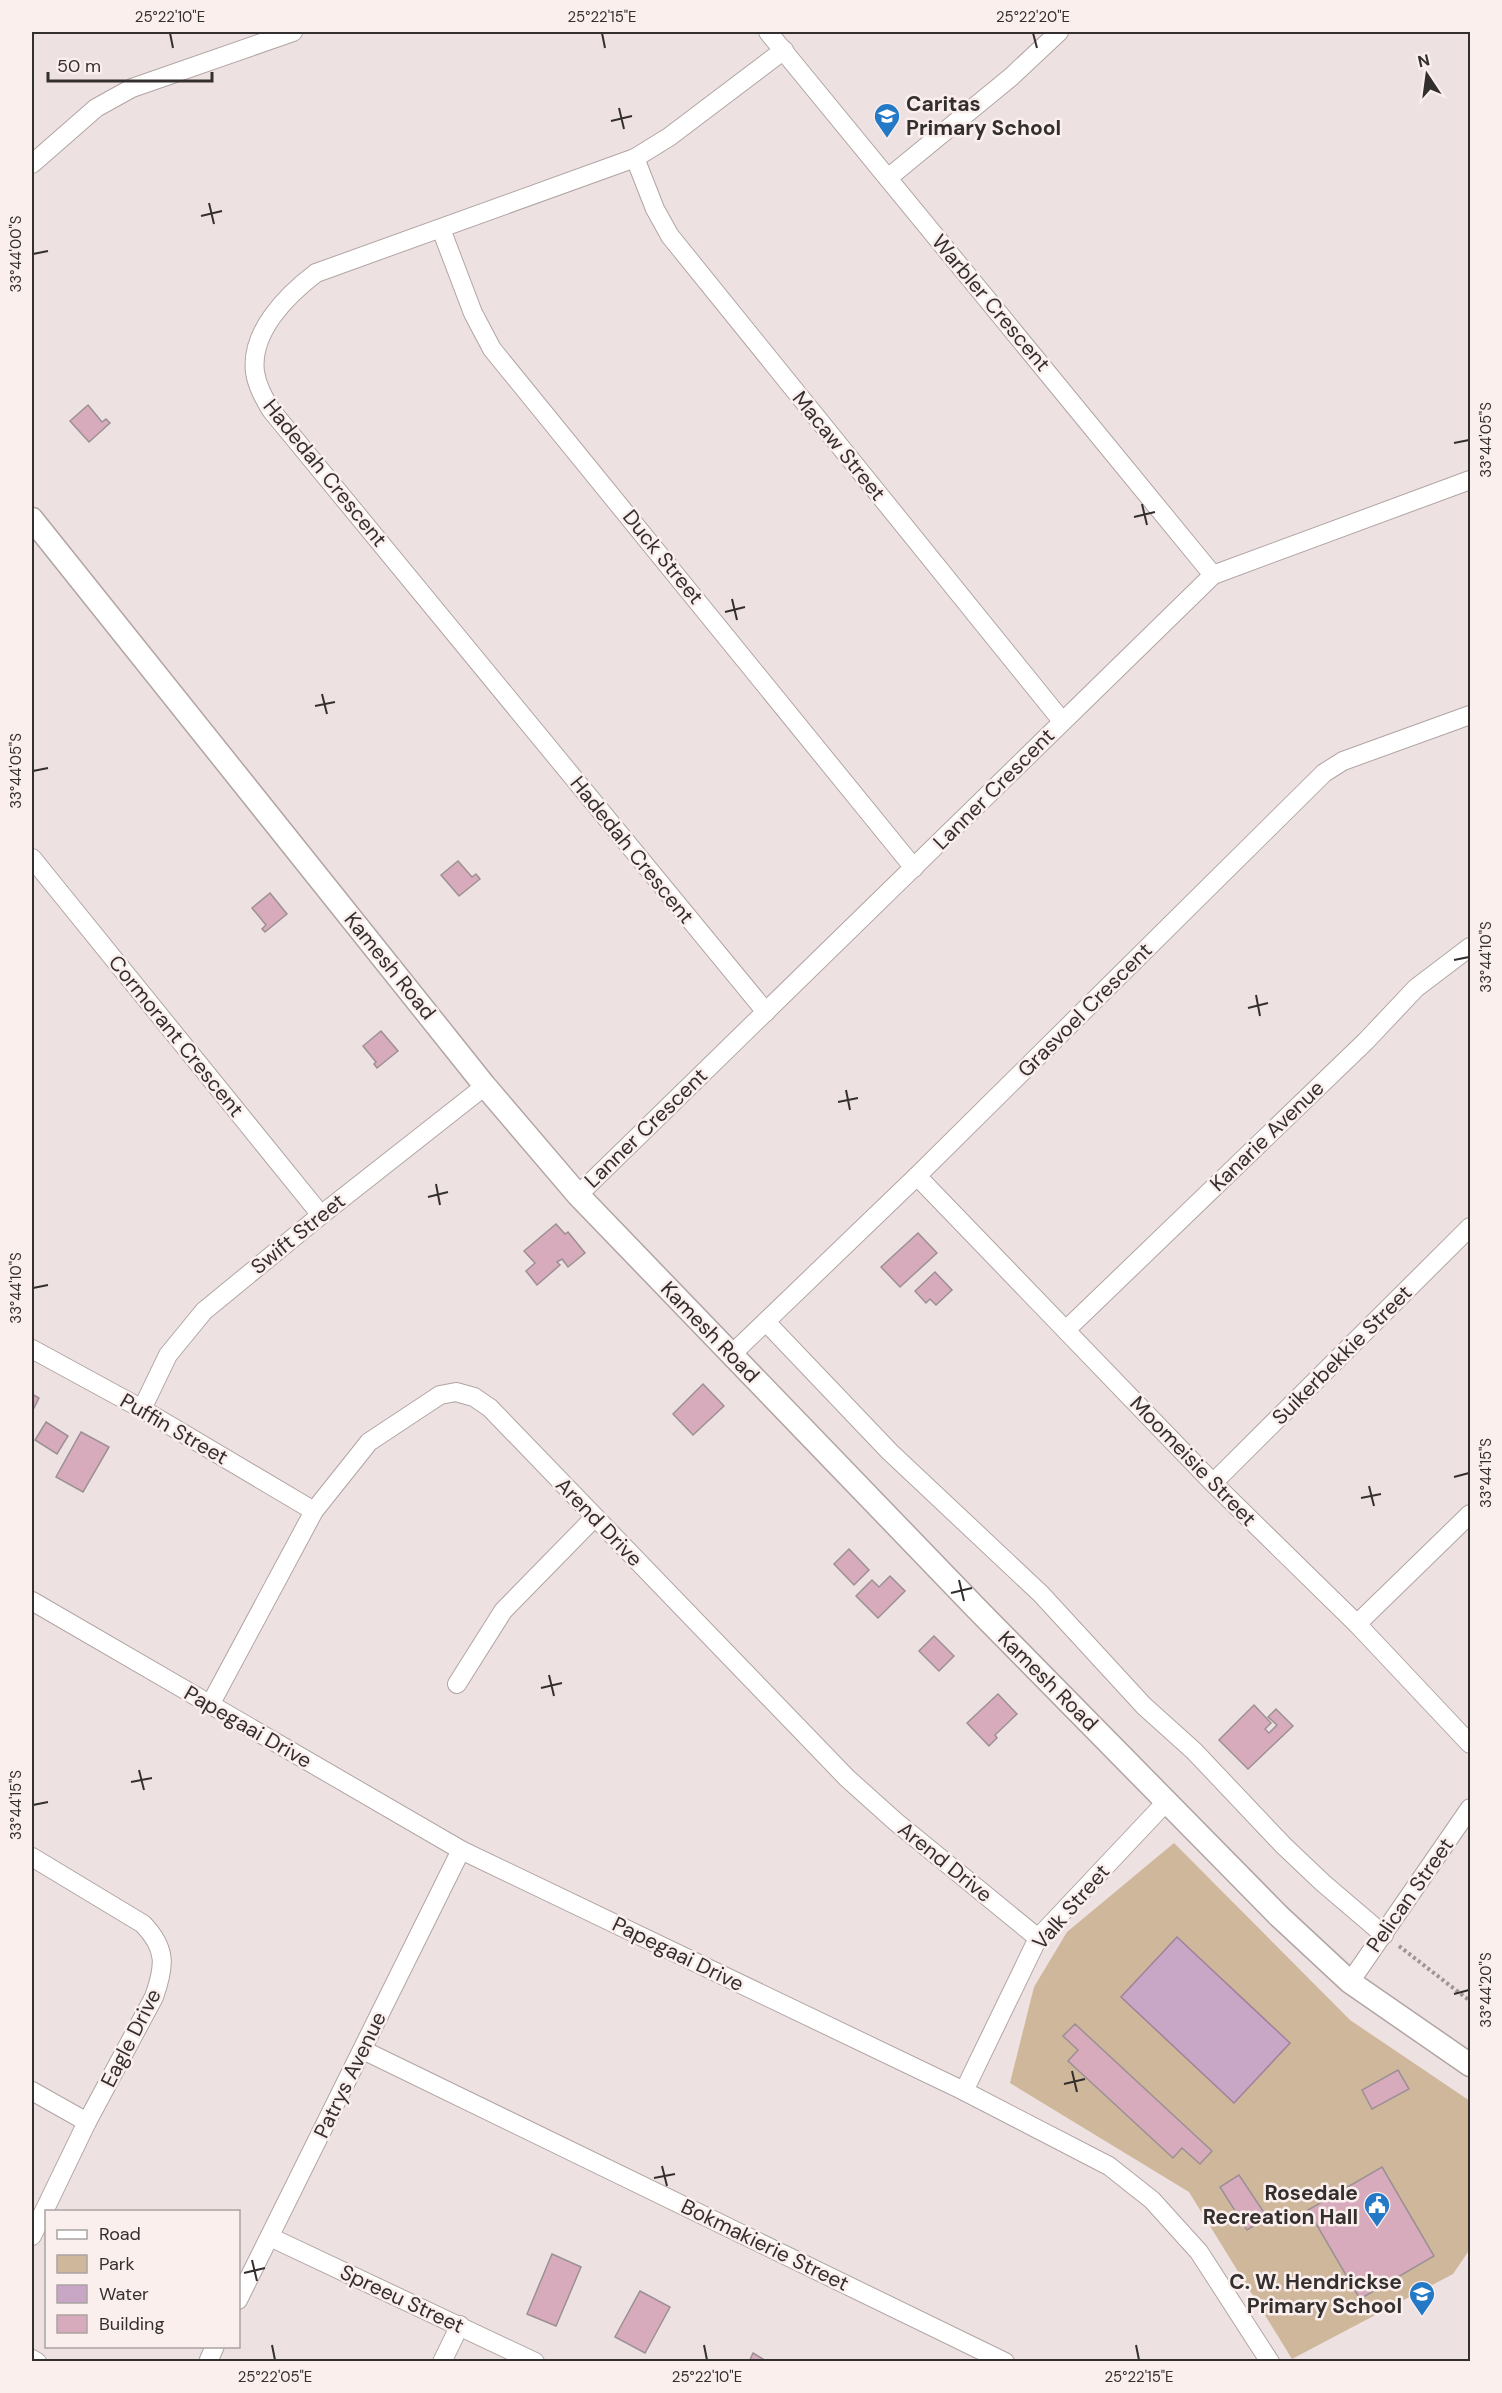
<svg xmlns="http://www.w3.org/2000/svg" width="1502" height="2393" viewBox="0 0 1502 2393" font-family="'DM Sans',sans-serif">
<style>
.green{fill:#cfb79b}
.water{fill:#c8a7c6;stroke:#9c8399;stroke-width:1.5}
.building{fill:#d8abbc;stroke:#9b9094;stroke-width:1.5}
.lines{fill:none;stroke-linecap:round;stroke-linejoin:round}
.minor-casing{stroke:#b1a5a4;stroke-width:20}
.tertiary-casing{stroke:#b1a5a4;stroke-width:25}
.path{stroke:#9f9595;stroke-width:4;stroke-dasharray:3 3;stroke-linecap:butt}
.minor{stroke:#fff;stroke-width:18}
.tertiary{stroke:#fff;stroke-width:22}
.ticks{fill:none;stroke:#342f2f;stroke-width:2}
.labels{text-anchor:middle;stroke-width:5;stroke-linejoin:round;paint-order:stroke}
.poi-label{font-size:21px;font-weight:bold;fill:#342f2f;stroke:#fbefee;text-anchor:end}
.street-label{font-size:21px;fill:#342f2f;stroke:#fbefee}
.neatline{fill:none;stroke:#342f2f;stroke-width:2}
.ticks-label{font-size:15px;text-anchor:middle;fill:#342f2f}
</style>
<rect width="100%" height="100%" fill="#eee1e1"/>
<path class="green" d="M1174,1843L1350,2020L1470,2101V2249L1453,2274L1292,2359L1189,2192L1010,2083L1034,1987L1067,1932Z"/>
<path class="water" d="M1177,1937L1290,2043L1234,2103L1121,1997Z"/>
<g class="building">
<path d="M88,405L102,422L106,419L110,423L89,442L70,421Z"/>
<path d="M458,861L472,877L476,874L480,879L459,896L441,875Z"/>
<path d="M270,893L287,914L265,932L262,929L266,925L252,908Z"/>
<path d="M381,1031L398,1051L377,1068L374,1064L376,1062L363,1046Z"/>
<path d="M556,1224L565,1234L568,1232L585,1253L568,1267L562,1259L557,1262L560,1265L537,1285L526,1271L535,1263L524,1251Z"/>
<path d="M918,1233L937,1253L900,1287L881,1267Z"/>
<path d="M935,1272L952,1290L936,1305L930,1299L926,1303L915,1291Z"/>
<path d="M703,1384L724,1406L693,1435L673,1414Z"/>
<path d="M32,1394L39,1398L32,1412Z"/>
<path d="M46,1422L68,1436L57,1454L35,1440Z"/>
<path d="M81,1432L109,1447L83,1492L56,1477Z"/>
<path d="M849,1549L869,1570L854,1585L834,1564Z"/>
<path d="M890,1576L905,1591L878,1618L856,1596L872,1580L879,1587Z"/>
<path d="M934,1636L954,1656L939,1671L919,1651Z"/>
<path d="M998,1694L1017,1714L995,1735L997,1738L989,1746L967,1723Z"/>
<path d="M1254,1705L1271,1723L1265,1729L1269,1733L1277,1725L1268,1717L1276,1709L1293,1726L1248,1769L1219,1740Z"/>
<path d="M1075,2024L1212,2151L1200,2164L1182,2148L1173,2158L1068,2061L1078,2050L1063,2036Z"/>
<path d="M1398,2070L1409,2089L1372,2109L1362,2090Z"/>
<path d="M1382,2167L1434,2256L1360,2299L1308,2210Z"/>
<path d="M1239,2175L1267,2217L1247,2230L1220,2187Z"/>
<path d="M552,2254L581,2267L556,2326L527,2314Z"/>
<path d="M640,2291L670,2307L645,2353L615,2337Z"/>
<path d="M753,2353L768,2362H749Z"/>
</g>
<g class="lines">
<g class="minor-casing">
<g id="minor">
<path d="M768,32L1213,575"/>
<path d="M635,158L655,209L670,236L1062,721"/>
<path d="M32,164L96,108L132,88L293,32"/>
<path d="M888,178L1011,77L1059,32"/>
<path d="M441,229L473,313L492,349L914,868"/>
<path d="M32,858L321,1215"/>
<path d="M766,1012L271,410C264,398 257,386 255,372C250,332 287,295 316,273L635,158L669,137L784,50"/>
<path d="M917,1176L1213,1483L1357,1624L1470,1744"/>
<path d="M578,1195L1213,575L1470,480"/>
<path d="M766,1322L890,1452L1041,1594L1144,1706L1194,1751L1283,1845L1323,1883L1384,1935"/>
<path d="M1067,1329L1366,1041L1416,988L1470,947"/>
<path d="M32,1349L142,1409L314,1511"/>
<path d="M731,1355L917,1176L1324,773L1343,761L1470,715"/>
<path d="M142,1409L168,1355L204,1311L321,1215L485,1086"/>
<path d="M1213,1483L1470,1227"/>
<path d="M32,1601L461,1850L964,2091L1109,2166L1152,2200L1199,2252L1270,2362"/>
<path d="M1357,1624L1470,1514"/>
<path d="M457,1684L503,1611L594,1518"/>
<path d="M210,1705L314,1511L369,1442L440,1395L456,1392L474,1397L490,1408L847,1778L896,1822L1038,1938"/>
<path d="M32,1857L143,1924C167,1949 165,1966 154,1997L87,2122L32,2236"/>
<path d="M1350,1982L1470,1808"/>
<path d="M363,2050L1005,2362"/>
<path d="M32,2091L87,2122"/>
<path d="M964,2091L1038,1938L1167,1801"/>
<path d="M270,2237L535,2362"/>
<path d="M238,2300L461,1850"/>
<path d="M32,2359L37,2362"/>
<path d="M208,2362L215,2346"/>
<path d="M442,2362L460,2325"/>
</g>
</g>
<g class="tertiary-casing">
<path id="tertiary" d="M32,519L485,1086L578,1195L977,1609L1279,1916L1350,1982L1470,2065"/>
</g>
<path class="path" d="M1399,1946L1470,2001"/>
<use href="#minor" class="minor"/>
<use href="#tertiary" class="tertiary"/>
</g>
<path class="ticks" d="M170,33L173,48M602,33L605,48M1033,33L1037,48M619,108L624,129M611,121L632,116M209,203L214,224M201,216L222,211M33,254L48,251M1454,443L1469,440M1142,504L1147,525M1134,517L1155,512M732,599L737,620M725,612L745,607M322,694L327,714M315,706L335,702M33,771L48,768M1454,960L1469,957M1256,995L1260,1016M1248,1008L1268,1003M846,1090L850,1110M838,1102L858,1098M436,1184L440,1205M428,1197L448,1192M33,1288L48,1285M1454,1477L1469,1473M1369,1486L1374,1506M1361,1498L1381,1494M959,1580L964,1601M951,1593L972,1588M549,1675L554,1696M541,1688L562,1683M139,1770L144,1790M131,1782L152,1778M33,1805L48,1802M1454,1994L1469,1990M1072,2071L1077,2092M1064,2084L1085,2079M662,2166L667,2186M654,2178L675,2174M252,2260L257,2281M244,2273L265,2268M272,2345L275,2360M704,2345L707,2360M1136,2345L1139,2360"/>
<defs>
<g id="school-pin" transform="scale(1.35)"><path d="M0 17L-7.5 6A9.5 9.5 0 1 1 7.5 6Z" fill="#2479c7" stroke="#fbefee"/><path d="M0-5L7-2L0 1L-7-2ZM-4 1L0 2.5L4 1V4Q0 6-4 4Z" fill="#fff"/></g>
<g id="civic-pin" transform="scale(1.35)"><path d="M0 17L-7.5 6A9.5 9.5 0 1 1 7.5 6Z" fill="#2479c7" stroke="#fbefee"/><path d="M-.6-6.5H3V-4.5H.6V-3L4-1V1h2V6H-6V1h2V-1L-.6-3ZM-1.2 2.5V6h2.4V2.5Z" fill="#fff"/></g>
</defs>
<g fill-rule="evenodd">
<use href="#school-pin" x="887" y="116"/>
<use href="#civic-pin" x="1377" y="2205"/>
<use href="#school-pin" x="1422" y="2294"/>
</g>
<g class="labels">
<g class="poi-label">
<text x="906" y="111" text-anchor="start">Caritas<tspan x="906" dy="24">Primary School</tspan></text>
<text x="1358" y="2200">Rosedale<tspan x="1358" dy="24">Recreation Hall</tspan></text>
<text x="1402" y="2289">C. W. Hendrickse<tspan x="1402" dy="24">Primary School</tspan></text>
</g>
<g class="street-label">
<text transform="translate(991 303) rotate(50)" y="7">Warbler Crescent</text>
<text transform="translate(839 446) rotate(51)" y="7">Macaw Street</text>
<text transform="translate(325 473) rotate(51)" y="7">Hadedah Crescent</text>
<text transform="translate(663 557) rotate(51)" y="7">Duck Street</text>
<text transform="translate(994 789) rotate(-45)" y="7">Lanner Crescent</text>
<text transform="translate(632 850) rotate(51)" y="7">Hadedah Crescent</text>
<text transform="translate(390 966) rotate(51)" y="7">Kamesh Road</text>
<text transform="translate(1085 1010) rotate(-45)" y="7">Grasvoel Crescent</text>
<text transform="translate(176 1036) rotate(51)" y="7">Cormorant Crescent</text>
<text transform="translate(646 1128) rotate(-44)" y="7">Lanner Crescent</text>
<text transform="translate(1267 1136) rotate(-44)" y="7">Kanarie Avenue</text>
<text transform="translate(298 1234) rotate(-39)" y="7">Swift Street</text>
<text transform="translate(710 1332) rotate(46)" y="7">Kamesh Road</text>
<text transform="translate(1342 1355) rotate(-45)" y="7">Suikerbekkie Street</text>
<text transform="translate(174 1429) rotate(30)" y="7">Puffin Street</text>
<text transform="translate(1193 1461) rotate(46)" y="7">Moomeisie Street</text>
<text transform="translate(599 1522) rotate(46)" y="7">Arend Drive</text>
<text transform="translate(1048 1681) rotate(45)" y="7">Kamesh Road</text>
<text transform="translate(248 1727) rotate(30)" y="7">Papegaai Drive</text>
<text transform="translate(945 1862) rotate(39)" y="7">Arend Drive</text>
<text transform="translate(1410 1895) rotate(-55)" y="7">Pelican Street</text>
<text transform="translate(1071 1907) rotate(-49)" y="7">Valk Street</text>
<text transform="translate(678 1954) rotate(26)" y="7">Papegaai Drive</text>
<text transform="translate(131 2038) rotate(-63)" y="7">Eagle Drive</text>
<text transform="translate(350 2075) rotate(-64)" y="7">Patrys Avenue</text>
<text transform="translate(765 2245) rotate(26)" y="7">Bokmakierie Street</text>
<text transform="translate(402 2299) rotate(25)" y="7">Spreeu Street</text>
</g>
</g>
<rect width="1502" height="2393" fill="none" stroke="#fbefee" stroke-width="66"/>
<rect x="45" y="2210" width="195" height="138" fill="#fbefee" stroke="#aba2a2" stroke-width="1.5"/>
<rect x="57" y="2230" width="30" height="9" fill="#ffffff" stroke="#aba2a2" stroke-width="1.5"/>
<text x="99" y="2240" font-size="18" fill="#342f2f">Road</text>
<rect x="57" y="2255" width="30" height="18" fill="#cfb79b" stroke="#aba2a2" stroke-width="1.5"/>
<text x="99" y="2270" font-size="18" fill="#342f2f">Park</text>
<rect x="57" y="2285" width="30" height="18" fill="#c8a7c6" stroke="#aba2a2" stroke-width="1.5"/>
<text x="99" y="2300" font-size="18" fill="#342f2f">Water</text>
<rect x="57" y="2315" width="30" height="18" fill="#d8abbc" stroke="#aba2a2" stroke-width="1.5"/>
<text x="99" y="2330" font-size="18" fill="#342f2f">Building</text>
<g transform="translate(1427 75) rotate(347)" stroke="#fbefee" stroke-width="4.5" paint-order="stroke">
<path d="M0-4.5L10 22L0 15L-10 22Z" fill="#342f2f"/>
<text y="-9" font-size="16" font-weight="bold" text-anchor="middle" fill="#342f2f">N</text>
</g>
<path d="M48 72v9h164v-9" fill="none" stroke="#342f2f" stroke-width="3"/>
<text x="57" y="72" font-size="18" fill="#342f2f" stroke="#fbefee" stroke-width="4.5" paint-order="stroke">50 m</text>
<rect x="33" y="33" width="1436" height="2327" class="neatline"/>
<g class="ticks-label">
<text x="170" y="22">25°22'10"E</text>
<text x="602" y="22">25°22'15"E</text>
<text x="1033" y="22">25°22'20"E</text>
<text transform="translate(16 254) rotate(-90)" y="5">33°44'00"S</text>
<text transform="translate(1486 440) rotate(-90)" y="5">33°44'05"S</text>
<text transform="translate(16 771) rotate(-90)" y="5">33°44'05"S</text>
<text transform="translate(1486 957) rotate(-90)" y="5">33°44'10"S</text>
<text transform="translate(16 1288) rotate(-90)" y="5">33°44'10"S</text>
<text transform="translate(1486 1473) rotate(-90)" y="5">33°44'15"S</text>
<text transform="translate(16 1805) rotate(-90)" y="5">33°44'15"S</text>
<text transform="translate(1486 1990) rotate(-90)" y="5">33°44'20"S</text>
<text x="275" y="2382">25°22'05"E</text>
<text x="707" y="2382">25°22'10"E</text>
<text x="1139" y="2382">25°22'15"E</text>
</g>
</svg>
